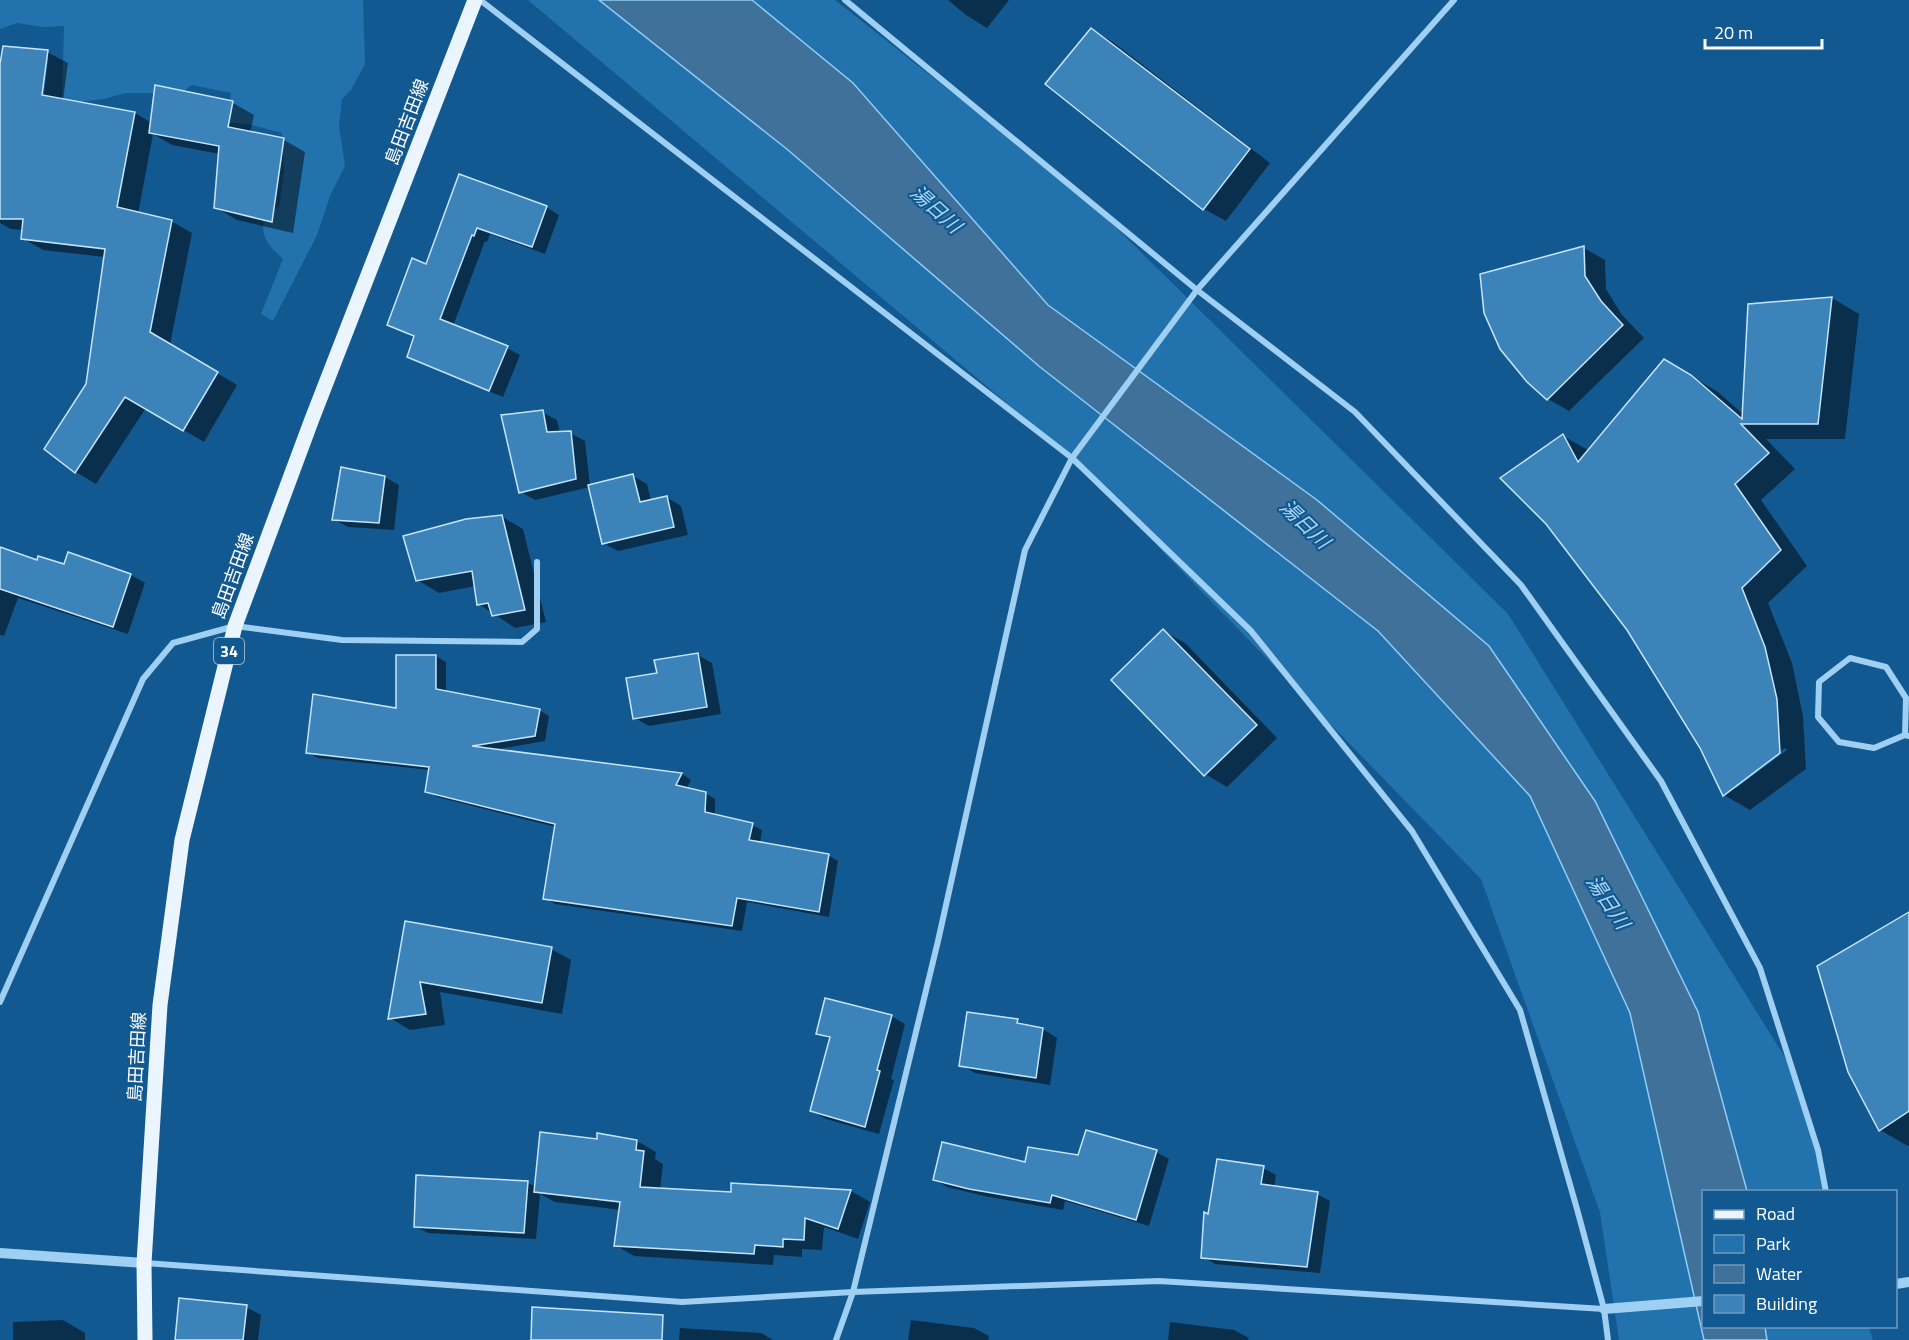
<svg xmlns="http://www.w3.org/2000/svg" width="1909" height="1340" viewBox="0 0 1909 1340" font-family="'Titillium Web','Noto Sans JP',sans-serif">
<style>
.green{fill:#2272ae}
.water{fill:#3f719a;stroke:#91ccf5;stroke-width:1.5}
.shadow{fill:#0007;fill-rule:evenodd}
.building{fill:#3c83b9;stroke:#c6e5fc;stroke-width:1.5}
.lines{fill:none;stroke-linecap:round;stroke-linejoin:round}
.minor{stroke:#9fcff2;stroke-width:6}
.tertiary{stroke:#9fcff2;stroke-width:10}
.primary{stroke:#eaf5ff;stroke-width:15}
.labels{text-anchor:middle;stroke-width:4.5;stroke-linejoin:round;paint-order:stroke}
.shield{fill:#135991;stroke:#b8cdde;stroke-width:1.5}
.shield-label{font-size:16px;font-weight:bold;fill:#fff}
.street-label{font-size:18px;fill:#fff;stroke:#135991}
.water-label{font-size:20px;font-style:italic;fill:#abd8f9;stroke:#135991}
</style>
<rect width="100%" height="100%" fill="#135991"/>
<g class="green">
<path d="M0,0H363L365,64L351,90L342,99L339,126L345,166L330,196L317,235L273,321L261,314L283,259C266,243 261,238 264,215L279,207L284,173L282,133L252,125L226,122L231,93L192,85L181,93H126L104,99L62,104L64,26L43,27L17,23L0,29Z"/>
<path d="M528,0H835L1089,201L1508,614L1791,1067L1829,1191L1704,1192V1326L1869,1327L1873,1340H1619L1600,1212L1481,879L1072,458Z"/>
</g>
<path class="water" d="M599,0H752L853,83L1048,305L1317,500L1489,646L1595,801L1698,1012L1747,1191L1704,1192V1326L1765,1327L1767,1340H1704L1630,1013L1530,796L1378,631L1040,367L788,150Z"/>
<g class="shadow">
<path d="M948,0H1009L987,28L966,15Z"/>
<path d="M1091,30L1113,42L1270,163L1226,221L1204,209L1047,84Z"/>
<path d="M47,52L68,63L63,100L135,113L152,123L156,87L233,103L254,115L250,133L284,140L305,152L293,233L237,220L215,207L220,154L172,145L153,134L138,214L171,221L192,233L170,345L237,385L204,442L146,408L96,484L76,472L46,449L87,385L105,257L43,250L22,238L23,230L11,229L0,223V73ZM45,59H48L43,103L40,102Z"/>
<path d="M460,175L546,207L559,215L545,254L490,234L487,242L485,241L453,326L507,348L520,355L503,397L422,364L409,356L415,338L389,325L427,266Z"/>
<path d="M1584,248L1605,260L1606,289L1622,315L1644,338L1569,411L1548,399Z"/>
<path d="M1832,298L1859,314L1845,439H1766L1795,469L1761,500L1807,566L1768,603L1792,663L1803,716L1806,769L1750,810L1724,795L1563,436L1590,451L1665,361L1718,392L1743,414L1750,305ZM1785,748L1787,750L1736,788V784Z"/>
<path d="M542,412L557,420L560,433H570L585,441L590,486L633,476L647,484L651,501L666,497L681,506L688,535L618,551L603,543L590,487L535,500L521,492Z"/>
<path d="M385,477L399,485L394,530L348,527L333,519Z"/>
<path d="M501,516L523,529L546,622L515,628L479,604L476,586L439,593L417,580Z"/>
<path d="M0,548L38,562L65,566L69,554L131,575L145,583L128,634L18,598L4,636L0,635Z"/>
<path d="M1163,631L1185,643L1277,738L1227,787L1205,774Z"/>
<path d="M698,655L712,663L721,714L649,726L635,718L659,674Z"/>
<path d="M436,656L446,662V692L539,710L549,716L545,741L493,750L682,774L691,780L686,789L705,793L715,799V816L752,825L762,830L760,844L828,855L838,861L829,917L747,902L742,931L555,904L545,898L556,827L437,797L427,791L430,770L318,758L307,752L398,710Z"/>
<path d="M1909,914V1145L1908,1146L1880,1130Z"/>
<path d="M406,923L551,949L571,960L562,1014L440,992L445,1025L410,1030L390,1018Z"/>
<path d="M891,1016L905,1024L891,1079L894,1080L879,1134L826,1119L812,1111L831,1040L818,1033Z"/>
<path d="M1017,1021L1027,1026L1043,1029L1057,1038L1050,1085L975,1073L961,1065Z"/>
<path d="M598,1141H637L656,1152L655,1159L663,1164L660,1190L733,1194V1184L851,1191L870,1202L858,1239L824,1227L822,1250L802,1249V1257L774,1255L773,1265L634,1256L615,1245L621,1210L555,1202L540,1194L536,1239L428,1233L415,1226L418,1177L528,1183L536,1187Z"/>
<path d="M1156,1152L1169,1159L1149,1226L1065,1201L1063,1210L984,1196L947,1187L934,1179L1080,1157Z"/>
<path d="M1263,1168L1276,1175L1274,1188L1317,1194L1330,1201L1320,1273L1215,1264L1203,1257L1210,1216Z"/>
<path d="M246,1307L261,1315L258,1340H176Z"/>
<path d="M63,1320L85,1333V1340H13V1322Z"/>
<path d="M911,1320L974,1328L989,1336L988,1340H908Z"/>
<path d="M1170,1322L1234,1330L1249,1338L1248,1340H1168Z"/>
<path d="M680,1328L761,1333L773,1340H679Z"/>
</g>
<g class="building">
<path d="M1091,28L1250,149L1203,210L1045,84Z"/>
<path d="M3,46L48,50L42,95L135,112L117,207L172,220L150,332L218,372L183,431L125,397L75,473L44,449L86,384L105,249L21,239L23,219H0V64Z"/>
<path d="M155,85L233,101L228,127L284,138L272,222L214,208L219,146L149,133Z"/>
<path d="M459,174L547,206L532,247L477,228L474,236L472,235L440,319L508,346L489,391L407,357L414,336L387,325L412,258L426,264Z"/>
<path d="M1584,246L1585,276L1601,301L1623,325L1547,400L1527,382L1500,349L1484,313L1480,274Z"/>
<path d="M1832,297L1818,424H1741L1769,453L1735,484L1781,550L1742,588L1765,647L1777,699L1780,753L1723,796L1700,748L1627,630L1546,524L1500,478L1563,434L1578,462L1664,359L1691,375L1742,419L1748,304Z"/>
<path d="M543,410L547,432L571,431L576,479L519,493L501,415Z"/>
<path d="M341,467L385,476L379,523L332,520Z"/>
<path d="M633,474L640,502L667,496L674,527L602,544L588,485Z"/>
<path d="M502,515L525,610L492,616L488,603L477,605L472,571L416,581L403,536L466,519Z"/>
<path d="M0,547L37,560L38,556L64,564L68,552L131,574L113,627L0,589Z"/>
<path d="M1163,629L1257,725L1204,776L1111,680Z"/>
<path d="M698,653L707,707L633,719L626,678L657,673L654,660Z"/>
<path d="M396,655H436V689L540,709L535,736L472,746L682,773L676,785L706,792L705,812L753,823L749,840L829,854L819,912L737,898L732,926L543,899L555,824L425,792L429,767L306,753L313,694L396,708Z"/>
<path d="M1909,912V1111L1879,1131L1848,1072L1817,966Z"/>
<path d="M405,921L552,947L542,1003L420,982L426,1014L388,1019Z"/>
<path d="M825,998L892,1015L877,1070L880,1071L865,1127L810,1111L830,1037L816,1034Z"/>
<path d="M967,1012L1018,1019L1017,1023L1043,1028L1036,1078L959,1066Z"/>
<path d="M1086,1130L1157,1150L1136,1220L1052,1195L1050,1203L969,1189L933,1180L942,1142L1025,1162L1028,1147L1078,1155Z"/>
<path d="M540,1132L597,1139V1133L637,1140L636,1150L644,1151L640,1187L731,1192V1183L851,1190L838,1229L805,1218L804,1240L783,1239V1247L755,1245L754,1254L614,1246L620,1202L534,1192Z"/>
<path d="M1217,1159L1264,1166L1261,1184L1318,1192L1307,1267L1201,1258L1204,1212L1208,1214Z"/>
<path d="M416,1175L528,1181L524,1233L414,1227Z"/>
<path d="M179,1298L247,1305L243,1340H175Z"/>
<path d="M532,1307L663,1315L662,1340H531Z"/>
</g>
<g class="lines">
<g class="minor">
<path d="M480,0L1072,458L1251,631L1412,831L1520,1010L1577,1209L1604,1309L1608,1340"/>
<path d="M845,0L1197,290L1355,412L1521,585L1661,781L1760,968L1818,1150L1826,1192"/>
<path d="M1905,735L1906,698L1886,667L1850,658L1819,682L1818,717L1839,742L1874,748L1905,735L1909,736"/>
<path d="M0,1002L143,679L173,643L235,626L342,640L522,642L537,629V562"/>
<path d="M145,1263L682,1302L853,1292L1159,1281L1604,1309"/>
<path d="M836,1340L853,1292L938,941L1025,550L1072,458L1197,290L1454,0"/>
</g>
<g class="tertiary">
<path d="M0,1253L144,1263"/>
<path d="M1896,1284L1909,1282"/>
<path d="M1604,1309L1704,1301"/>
</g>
<path class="primary" d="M145,1340L144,1263L160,1005L182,840L235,626L312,419L475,0"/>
</g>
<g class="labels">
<rect class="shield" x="214" y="638" width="30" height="26" rx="4.5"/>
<g class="shield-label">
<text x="229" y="657">34</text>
</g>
<g class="street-label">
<text transform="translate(407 122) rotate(-69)" y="6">島田吉田線</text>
<text transform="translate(233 576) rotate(-70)" y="6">島田吉田線</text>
<text transform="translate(137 1057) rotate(-87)" y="6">島田吉田線</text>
</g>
<g class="water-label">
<text transform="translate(936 209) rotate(42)" y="7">湯日川</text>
<text transform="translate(1305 524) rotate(44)" y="7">湯日川</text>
<text transform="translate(1608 902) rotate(56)" y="7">湯日川</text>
</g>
</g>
<rect x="1702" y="1190" width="195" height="138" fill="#135991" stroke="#719bbd" stroke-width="1.5"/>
<rect x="1714" y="1210" width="30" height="9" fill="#eaf5ff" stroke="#719bbd" stroke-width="1.5"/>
<text x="1756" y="1220" font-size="18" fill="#ffffff">Road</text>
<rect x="1714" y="1235" width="30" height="18" fill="#2272ae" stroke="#719bbd" stroke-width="1.5"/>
<text x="1756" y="1250" font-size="18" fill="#ffffff">Park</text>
<rect x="1714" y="1265" width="30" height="18" fill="#3f719a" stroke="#719bbd" stroke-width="1.5"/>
<text x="1756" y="1280" font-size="18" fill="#ffffff">Water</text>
<rect x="1714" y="1295" width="30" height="18" fill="#3c83b9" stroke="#719bbd" stroke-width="1.5"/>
<text x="1756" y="1310" font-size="18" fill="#ffffff">Building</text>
<path d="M1705 39v9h117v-9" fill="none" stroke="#ffffff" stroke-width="3"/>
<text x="1714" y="39" font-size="18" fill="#ffffff" stroke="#135991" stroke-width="4.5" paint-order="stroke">20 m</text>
</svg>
